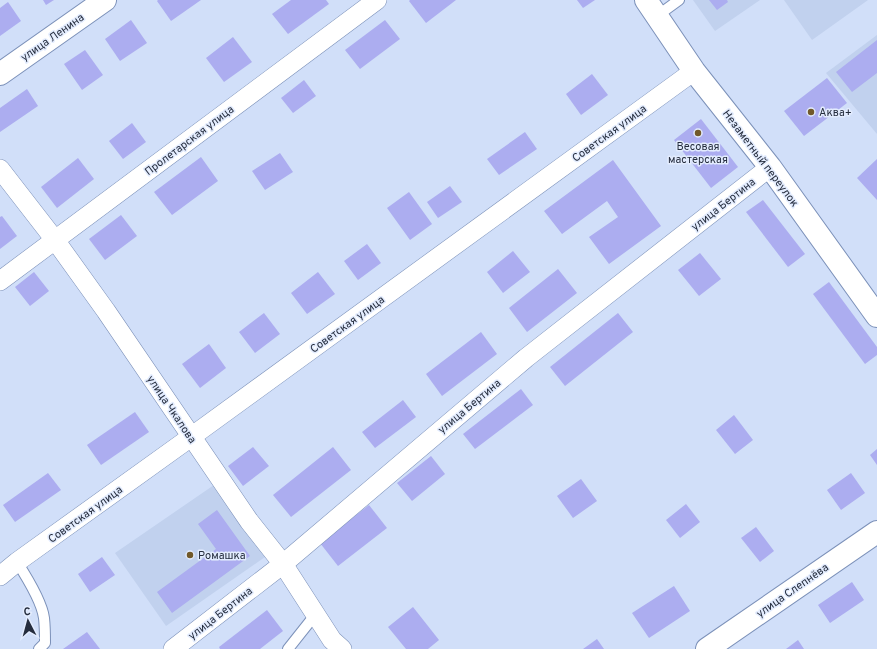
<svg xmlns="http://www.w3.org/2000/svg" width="877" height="649" viewBox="0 0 877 649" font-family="Overpass,sans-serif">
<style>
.built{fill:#c1d1ee}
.building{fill:#acadf0}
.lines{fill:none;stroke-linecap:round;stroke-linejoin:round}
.service-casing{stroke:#7c91b9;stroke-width:12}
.minor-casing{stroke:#7c91b9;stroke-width:20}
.tertiary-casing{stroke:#7c91b9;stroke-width:24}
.secondary-casing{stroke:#7c91b9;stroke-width:24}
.service{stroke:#fff;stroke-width:10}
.minor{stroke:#fff;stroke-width:19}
.tertiary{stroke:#fff;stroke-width:22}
.secondary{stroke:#fff;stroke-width:22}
.poi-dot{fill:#71592a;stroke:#e3ecfe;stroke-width:1.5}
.labels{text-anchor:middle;stroke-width:3;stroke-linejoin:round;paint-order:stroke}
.street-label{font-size:11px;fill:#252d3e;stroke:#e3ecfe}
.poi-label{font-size:11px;fill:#252d3e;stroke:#e3ecfe;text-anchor:start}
</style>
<rect width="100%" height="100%" fill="#d1dff9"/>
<g class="built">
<path d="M693,0H760L715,31Z"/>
<path d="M784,0H868L812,40Z"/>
<path d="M877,35V134L826,73Z"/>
<path d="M214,485L265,557L166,626L115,553Z"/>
</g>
<g class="building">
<path d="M43,0H54L46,5Z"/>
<path d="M158,0H201L171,21L157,1Z"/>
<path d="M291,0H326L329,4L288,34L272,14Z"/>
<path d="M410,0H456L426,23L409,1Z"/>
<path d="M577,0H595L583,8Z"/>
<path d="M709,0H727L728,2L717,10Z"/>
<path d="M8,2L21,21L0,36V8Z"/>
<path d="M131,20L147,43L120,61L105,39Z"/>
<path d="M385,20L400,39L360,69L345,50Z"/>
<path d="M233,37L252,62L224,82L206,58Z"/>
<path d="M877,40V73L852,92L836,72Z"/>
<path d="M85,50L103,75L82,90L64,64Z"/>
<path d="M592,74L608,95L581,115L566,94Z"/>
<path d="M827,78L847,103L804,136L784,111Z"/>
<path d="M304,80L316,96L293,113L281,98Z"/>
<path d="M27,89L38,106L0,132V108Z"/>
<path d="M701,119L738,167L711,188L674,140Z"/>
<path d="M132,123L146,142L123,159L109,141Z"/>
<path d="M525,132L537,149L499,175L487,159Z"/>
<path d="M280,153L293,172L265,190L252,171Z"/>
<path d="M201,157L218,181L172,215L154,192Z"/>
<path d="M78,158L94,179L57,208L41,187Z"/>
<path d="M877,159V200L857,178Z"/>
<path d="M613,160L661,226L609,264L589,237L618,217L607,201L562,234L544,211Z"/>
<path d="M450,186L462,202L438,218L427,202Z"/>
<path d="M409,192L432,224L410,240L387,208Z"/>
<path d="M763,200L805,254L788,267L746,212Z"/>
<path d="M121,215L137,236L105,260L89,239Z"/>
<path d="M2,216L17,236L0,249V217Z"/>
<path d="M367,244L381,263L358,280L344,261Z"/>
<path d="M513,251L530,272L503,293L487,272Z"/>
<path d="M700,253L721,279L699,296L678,270Z"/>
<path d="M558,269L577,293L527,332L509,308Z"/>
<path d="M34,272L49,291L30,306L15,287Z"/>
<path d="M318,272L335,294L307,314L291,293Z"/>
<path d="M829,282L877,347V355L865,364L813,294Z"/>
<path d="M264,313L280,334L255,353L239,332Z"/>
<path d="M618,313L633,332L565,386L550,367Z"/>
<path d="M481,332L497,354L442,396L426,374Z"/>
<path d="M209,344L226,368L200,388L182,364Z"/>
<path d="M521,389L533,405L475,449L463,434Z"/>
<path d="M403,400L416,417L375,448L362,432Z"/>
<path d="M135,412L149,432L101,465L87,445Z"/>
<path d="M734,415L753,440L735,454L716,430Z"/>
<path d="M253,447L269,466L243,486L228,466Z"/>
<path d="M333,447L351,470L291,517L273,495Z"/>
<path d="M877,449V465L870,455Z"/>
<path d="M431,456L445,474L412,501L397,483Z"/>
<path d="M48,473L61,490L15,522L3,505Z"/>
<path d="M851,473L865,493L841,510L827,490Z"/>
<path d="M581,479L597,501L573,518L557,496Z"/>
<path d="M686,504L700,522L680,538L666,520Z"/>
<path d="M369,505L387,528L338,566L320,543Z"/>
<path d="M217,510L250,556L172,613L157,592L216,549L198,524Z"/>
<path d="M756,527L774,551L760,562L741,538Z"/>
<path d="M102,557L115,575L90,592L78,574Z"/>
<path d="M852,582L864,600L830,623L818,605Z"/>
<path d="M674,586L690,611L649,638L632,613Z"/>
<path d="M413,607L439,640L428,649H406L388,627Z"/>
<path d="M267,610L283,631L260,649H220L219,647Z"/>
<path d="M87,632L100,649H63Z"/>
<path d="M597,639L604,649H583Z"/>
<path d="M798,640L804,649H786Z"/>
</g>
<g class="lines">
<g class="service-casing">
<g id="service">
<path d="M657,16L679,0"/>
<path d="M17,562C26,576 42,602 44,618C45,627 45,635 45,643L39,649"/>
<path d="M288,649L315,615"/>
</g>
</g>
<g class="minor-casing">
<g id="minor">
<path d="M0,169L55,240L106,311L249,521L283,564L332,640L342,649"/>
<path d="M0,281L377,0"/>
<path d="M0,576L17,562L191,437L694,71"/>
<path d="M173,649L283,564L526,358L770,167"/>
</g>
</g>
<g class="tertiary-casing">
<g id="tertiary">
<path d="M646,0L694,71L770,167L877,316"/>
<path d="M707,649L877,532"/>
</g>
</g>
<g class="secondary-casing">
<path id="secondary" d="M0,74L105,0"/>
</g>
<use href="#service" class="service"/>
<use href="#minor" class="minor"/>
<use href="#tertiary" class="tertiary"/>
<use href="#secondary" class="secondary"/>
</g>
<g class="poi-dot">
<circle cx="811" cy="112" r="4"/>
<circle cx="698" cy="133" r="4"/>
<circle cx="190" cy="555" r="4"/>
</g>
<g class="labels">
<g class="street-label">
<text transform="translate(52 37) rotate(-35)" y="4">улица Ленина</text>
<text transform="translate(609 133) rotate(-36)" y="4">Советская улица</text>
<text transform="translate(189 140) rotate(-37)" y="4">Пролетарская улица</text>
<text transform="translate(761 158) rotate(53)" y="4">Незаметный переулок</text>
<text transform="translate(723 204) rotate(-38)" y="4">улица Бертина</text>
<text transform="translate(347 324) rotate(-36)" y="4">Советская улица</text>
<text transform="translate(469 406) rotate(-40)" y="4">улица Бертина</text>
<text transform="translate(172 409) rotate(56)" y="4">улица Чкалова</text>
<text transform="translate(85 514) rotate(-36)" y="4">Советская улица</text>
<text transform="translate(792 590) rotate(-35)" y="4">улица Слепнёва</text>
<text transform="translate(220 613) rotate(-38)" y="4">улица Бертина</text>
</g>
<g class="poi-label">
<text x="819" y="116">Аква+</text>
<text x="698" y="150" text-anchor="middle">Весовая<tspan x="698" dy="13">мастерская</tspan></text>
<text x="198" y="559">Ромашка</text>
</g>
</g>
<g transform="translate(28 621) rotate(354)" stroke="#e3ecfe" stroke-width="3" paint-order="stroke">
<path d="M0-3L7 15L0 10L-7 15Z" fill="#252d3e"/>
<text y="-6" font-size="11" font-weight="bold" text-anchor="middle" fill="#252d3e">С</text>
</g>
</svg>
